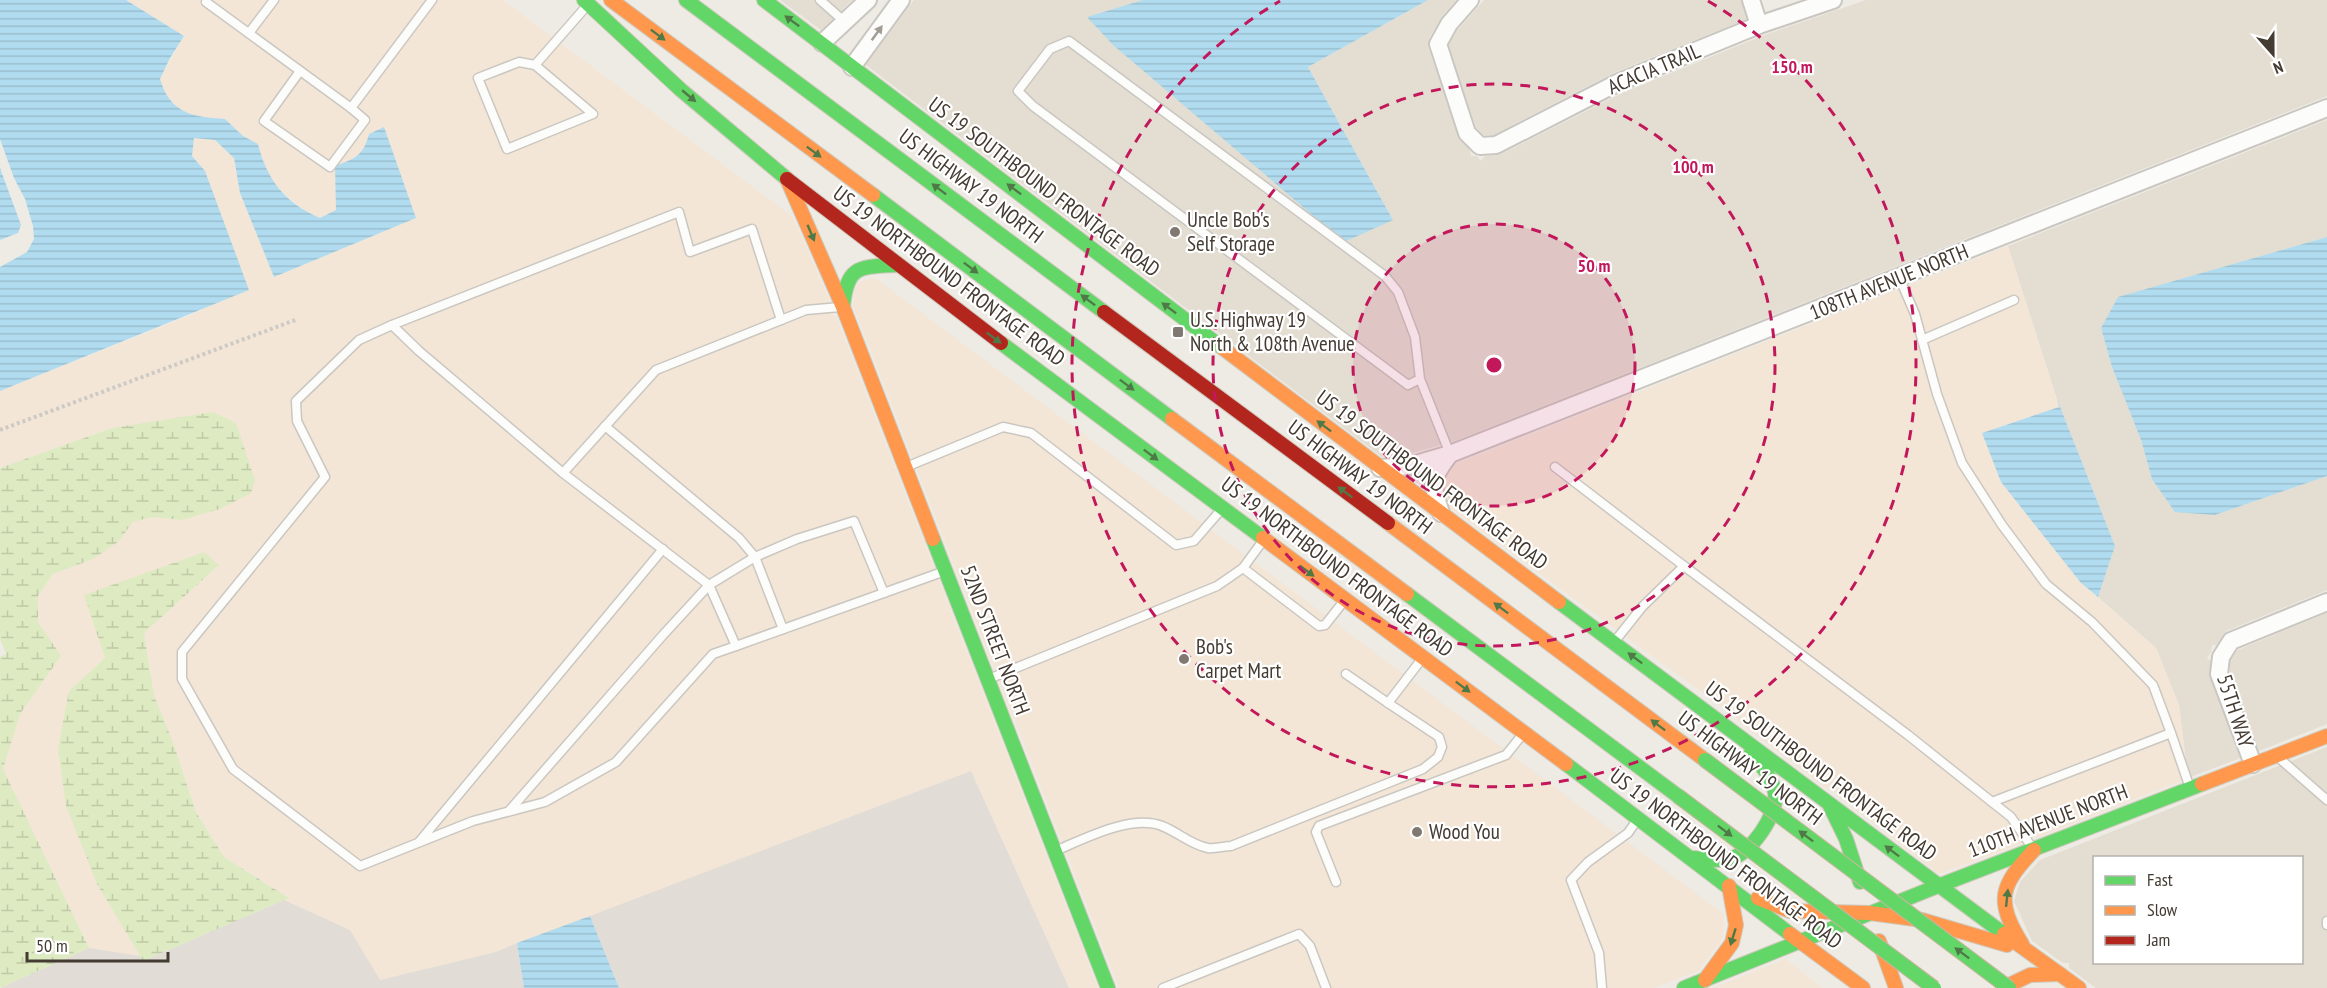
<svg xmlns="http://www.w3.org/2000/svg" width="2327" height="988" viewBox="0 0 2327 988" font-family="'PT Sans Narrow',sans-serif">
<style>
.residential{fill:#e3ddd2;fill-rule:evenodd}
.commercial{fill:#f3e6d6}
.industrial{fill:#e1dcd6}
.wetland{fill:url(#wetland-marsh)}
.water{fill:url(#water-rules)}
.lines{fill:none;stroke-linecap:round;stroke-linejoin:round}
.lane-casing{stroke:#cac7c1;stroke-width:11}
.street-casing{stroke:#cac7c1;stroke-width:20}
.fast-casing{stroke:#cfc9bc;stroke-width:16}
.slow-casing{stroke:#cfc9bc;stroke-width:16}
.jam-casing{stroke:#cfc9bc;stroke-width:16}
.path{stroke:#cdcac5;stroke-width:4;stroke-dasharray:3 3;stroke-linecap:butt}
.lane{stroke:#fcfcfb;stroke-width:8}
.street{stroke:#fcfcfb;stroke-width:16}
.fast{stroke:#63d668;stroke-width:14}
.slow{stroke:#ff974d;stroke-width:14}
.jam{stroke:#b3261e;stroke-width:14}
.fast-bridge-casing{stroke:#c8b69e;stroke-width:16;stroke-linecap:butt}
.fast-bridge{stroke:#63d668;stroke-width:14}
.oneway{fill:#507948}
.oneway2{fill:#a09c96}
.ring{fill:none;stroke:#c2185b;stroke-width:3;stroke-dasharray:10 8}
.poi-dot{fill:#807971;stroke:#fff;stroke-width:2}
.labels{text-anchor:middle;stroke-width:4.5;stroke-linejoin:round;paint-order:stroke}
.street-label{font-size:21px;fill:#443b32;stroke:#fff}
.poi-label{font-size:21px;fill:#443b32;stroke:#fff;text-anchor:start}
.centre{fill:#c2185b;stroke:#fff;stroke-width:3}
.ring-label{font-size:18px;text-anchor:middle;font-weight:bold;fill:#c2185b;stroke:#fff;stroke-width:4.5;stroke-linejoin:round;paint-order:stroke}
</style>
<defs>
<pattern id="wetland-marsh" width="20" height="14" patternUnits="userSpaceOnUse" patternTransform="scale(1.5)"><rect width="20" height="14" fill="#deebc2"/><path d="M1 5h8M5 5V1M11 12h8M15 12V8" fill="none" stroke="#c0caa7"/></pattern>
<pattern id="water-rules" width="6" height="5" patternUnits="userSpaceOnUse" patternTransform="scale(1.5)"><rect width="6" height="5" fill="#b1dcf0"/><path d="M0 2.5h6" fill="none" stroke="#99bece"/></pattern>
</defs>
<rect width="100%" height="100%" fill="#eeebe5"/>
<g class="residential">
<path d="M780,0H852L821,30Z"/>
<path d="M914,0H1143L1088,18L1393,220L1308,67L1428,0H1456L1442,16L1429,38L1428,47L1458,136L1470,150L1471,156H1477L1481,161L1485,156L1500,155L1622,93L1762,36L1866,0H2327V96L1452,442L1448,439L1444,444L1406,455L1382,457L866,65Z"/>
<path d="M1484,0H1741L1747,19L1613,73L1493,135H1483L1476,127L1448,46L1457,31Z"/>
<path d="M2327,120V237L2119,297L2101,328L2112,367L2141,440L2152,479L2215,515L2327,476V590L2226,631L2216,645H2212L2211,652L2207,658L2211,661L2210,677L2240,758L2188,778L2179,705L2156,648L2098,597L2115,546L2057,399L2008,246Z"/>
<path d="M2327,613V724L2259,751L2237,697L2230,674V661L2238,650Z"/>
<path d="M2327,747V988H2096L2069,968V963H2063L2032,941L2014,901L2020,882L2040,860ZM2094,858H2302V962H2094Z"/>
</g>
<g class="commercial">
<path d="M126,0H503L793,217L833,308L832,315L836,316L1098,988H1069L971,771L496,952L380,980L350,930L284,900L288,897L224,857L196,811L174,745L154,695L144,633L219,565L85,595L105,658L69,691L97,884L140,956L89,948L3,769L20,714L60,656L38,622V596L53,574L93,559L118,542L132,522L152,517L182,520L112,428L0,468V391L201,311L205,171L192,156L194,138L215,140L234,158L240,193L274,277L416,218L369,134L365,150L350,160L335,166L336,210L320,218L305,211L274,185L263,164L258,144L243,136L225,119L203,118L182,112L164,93L160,79L184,36Z"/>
<path d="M2008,246L2059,407L1982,433L2001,482L2081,583L2156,648L2179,705L2188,778L2036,838L2034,835L2028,841L1939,874L1836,795L1832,788L1828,790L1740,723L1734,716L1449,507L1444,491V479L1456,464Z"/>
<path d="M874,277L1724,914L1723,938L1698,971L1654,988H1119L853,306L855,288L860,282Z"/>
<path d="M1785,959L1823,988H1713Z"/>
</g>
<g class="industrial">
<path d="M971,771L1069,988H619L590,916Z"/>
<path d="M284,900L350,930L380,980L496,952L517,943L524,988H0L89,948L140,956L143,961Z"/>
</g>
<g class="wetland">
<path d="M213,412L236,423L255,480L251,493L220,509L182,520L152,517L133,522L118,542L93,559L53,574L38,596V622L61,656L20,714L3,769L89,948L0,988V657L6,654L0,639V468L112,428Z"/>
<path d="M204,552L219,565L144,633L154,695L174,745L196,812L224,857L289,898L143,961L97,884L66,806L58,748L69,691L105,658L84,595Z"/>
</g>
<g class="water">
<path d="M0,0H126L184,36L170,58L160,79C170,113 192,117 225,119L243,136L258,144C267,180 285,203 320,218L336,210L335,166C356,158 363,156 369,134L384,127L416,218L274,277L240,193L234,158L215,140L194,138L192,156L205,171L249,290L0,391V267L27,252L34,239L33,226L25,199L14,178L0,139Z"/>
<path d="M1143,0H1428L1308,67L1393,220L1344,242L1113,45L1087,17Z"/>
<path d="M0,168L21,225L18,233L0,240Z"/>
<path d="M2327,237V476L2215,515L2175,512L2152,479L2141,440L2112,367L2101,328L2118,297Z"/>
<path d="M2057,399L2115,546L2098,597L2081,583L2001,482L1982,433L2059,407Z"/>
<path d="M590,916L619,988H524L517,943Z"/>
</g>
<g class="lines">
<g class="lane-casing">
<g id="lane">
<path d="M820,0L845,22"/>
<path d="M206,2L351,108L432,0"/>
<path d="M249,33L274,0"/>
<path d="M535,65L593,114L507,149L478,78L519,62L535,65L584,9"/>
<path d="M300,71L264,121L330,167L365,120L351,108"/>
<path d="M1899,277L1915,314L1937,394L1962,463L2002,525L2046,584L2092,622L2153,685L2171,733"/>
<path d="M840,307L806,310L656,370L563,473L709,585L736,646L945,571"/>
<path d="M392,325L679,212L690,252L752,229L781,320"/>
<path d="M1922,340L2014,300"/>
<path d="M1420,379L1408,385L1033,106L1018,91L1050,49L1069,41L1385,276L1398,292L1415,337L1420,379L1450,454"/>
<path d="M605,426L739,538L755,557L783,629"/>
<path d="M906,467L1003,427L1031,433L1176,545L1194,541L1220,511"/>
<path d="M1555,467L1684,566"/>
<path d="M563,473L419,351L392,325L359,340L296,401L297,421L325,477L182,652V679L233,769L360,866L473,821L545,802L616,762L713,654L736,646"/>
<path d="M1243,568L1319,626L1325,625L1344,601"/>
<path d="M1615,641L1642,607L1684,566L1908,735L1992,802L2171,733L2190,788"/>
<path d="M1346,674L1388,703L1421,660"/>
<path d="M991,678L1217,586L1243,568L1262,542"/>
<path d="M2279,758L2327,800"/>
<path d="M1992,802L2011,817L2031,846"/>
<path d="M509,811L663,635L709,585L755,557L797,539L854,521L884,593"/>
<path d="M419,842L663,549"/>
<path d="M1055,851C1084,839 1131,814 1162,826C1178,832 1191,845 1208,848C1215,849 1224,846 1231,846L1423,769L1438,757L1442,747L1439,737L1388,703"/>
<path d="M1336,882L1316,832L1319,826L1506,755L1522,735"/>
<path d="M2327,921V925"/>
<path d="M1163,988L1299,934L1310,946L1326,988"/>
<path d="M1602,988L1599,953L1571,880L1588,862L1628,833L1637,820"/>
</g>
</g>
<g class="street-casing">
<g id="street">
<path d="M1470,0L1449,24L1438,44L1467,133L1480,146L1496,145L1617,83L1759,25L1833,0"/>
<path d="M1751,0L1759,25"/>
<path d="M822,43L868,0"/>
<path d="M852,67L901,0"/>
<path d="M1380,468L1409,466L1450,454L2327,108"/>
<path d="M1441,513C1431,482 1430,480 1450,454"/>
<path d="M2253,764L2219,674L2221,657L2231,641L2327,602"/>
</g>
</g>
<g class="fast-casing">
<g id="fast">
<path d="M584,0L681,90L787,179"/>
<path d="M686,0L1104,312"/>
<path d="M764,0L1224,349"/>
<path d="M873,195L1172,419"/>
<path d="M843,307C847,265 859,267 897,265"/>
<path d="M1001,343L1263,538"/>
<path d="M933,539L1108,988"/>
<path d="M1407,594L1678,796"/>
<path d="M1559,602L2004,934"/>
<path d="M1566,764L1790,934"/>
<path d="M1830,806L1846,839L1860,882"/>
<path d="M1692,858C1703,858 1719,862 1730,859C1751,853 1778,815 1775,793C1773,778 1760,764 1751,753"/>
<path d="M1684,988L1938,886L2202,784"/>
</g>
</g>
<g class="slow-casing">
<g id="slow">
<path d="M611,0L873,195"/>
<path d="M787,179L843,307L933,539"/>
<path d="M1224,349L1559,602"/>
<path d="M1172,419L1407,594"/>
<path d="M1388,523L1705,760"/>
<path d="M1263,538L1566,764"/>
<path d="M2202,784L2327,736"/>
<path d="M1758,898L1790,911L1870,913L1922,920L2007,945"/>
<path d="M1790,934L1863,988"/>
<path d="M2004,934L2079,988"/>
<path d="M1879,941L1896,988"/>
<path d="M2022,944C1995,900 2000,886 2034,850"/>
<path d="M1705,980L1732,943L1736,925L1729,886"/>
<path d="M2003,988L2030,975L2060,974"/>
</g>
</g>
<g class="jam-casing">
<g id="jam">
<path d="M787,179L1001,343"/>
<path d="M1104,312L1388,523"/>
</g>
</g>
<path class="path" d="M0,430L298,319"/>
<use href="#lane" class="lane"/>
<use href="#street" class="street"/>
<use href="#fast" class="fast"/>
<use href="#slow" class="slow"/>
<use href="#jam" class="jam"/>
<g class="fast-bridge-casing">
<g id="fast-bridge">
<path d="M1705,760L2009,988"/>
<path d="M1678,796L1934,988"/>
</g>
</g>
<use href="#fast-bridge" class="fast-bridge"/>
</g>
<defs><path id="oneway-solid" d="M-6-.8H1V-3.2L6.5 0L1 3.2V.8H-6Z" transform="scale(1.5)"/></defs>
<g class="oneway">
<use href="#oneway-solid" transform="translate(792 21) rotate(-144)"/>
<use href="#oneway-solid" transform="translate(658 35) rotate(37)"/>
<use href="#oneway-solid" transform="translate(689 96) rotate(40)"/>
<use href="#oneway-solid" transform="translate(814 152) rotate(37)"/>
<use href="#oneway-solid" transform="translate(939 189) rotate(-143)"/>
<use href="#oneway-solid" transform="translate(1014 189) rotate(-143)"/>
<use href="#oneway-solid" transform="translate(811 233) rotate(67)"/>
<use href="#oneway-solid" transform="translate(971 268) rotate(37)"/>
<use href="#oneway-solid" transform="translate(1088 300) rotate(-143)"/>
<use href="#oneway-solid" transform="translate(1169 308) rotate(-143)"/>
<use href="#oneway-solid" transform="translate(994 338) rotate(37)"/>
<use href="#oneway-solid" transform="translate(1127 385) rotate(37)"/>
<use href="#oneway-solid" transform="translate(1324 426) rotate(-143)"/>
<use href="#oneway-solid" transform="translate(1151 455) rotate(37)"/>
<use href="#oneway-solid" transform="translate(1345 492) rotate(-143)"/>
<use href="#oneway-solid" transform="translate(1307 571) rotate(37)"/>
<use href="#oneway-solid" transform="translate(1501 608) rotate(-143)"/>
<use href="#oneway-solid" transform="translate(1635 658) rotate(-143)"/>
<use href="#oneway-solid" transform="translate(1463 687) rotate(37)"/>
<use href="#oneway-solid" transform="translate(1658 725) rotate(-143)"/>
<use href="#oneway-solid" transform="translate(1725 831) rotate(37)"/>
<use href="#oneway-solid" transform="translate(1806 836) rotate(-143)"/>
<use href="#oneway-solid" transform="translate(1892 851) rotate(-143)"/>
<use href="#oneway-solid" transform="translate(2007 898) rotate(-84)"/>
<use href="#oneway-solid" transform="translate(1733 937) rotate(107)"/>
<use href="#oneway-solid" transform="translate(1962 953) rotate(-143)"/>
</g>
<use class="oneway2" href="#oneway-solid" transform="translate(877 33) rotate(-54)"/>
<circle cx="1494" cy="365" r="141" fill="#c2185b" fill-opacity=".12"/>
<g class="ring">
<circle cx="1494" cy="365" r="141"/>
<circle cx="1494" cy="365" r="281"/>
<path d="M1708 1A422 422 0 1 1 1280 1"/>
</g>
<g class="poi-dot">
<circle cx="1175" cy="232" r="6"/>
<rect x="1172" y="326" width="12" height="12" rx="3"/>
<circle cx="1184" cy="659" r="6"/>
<circle cx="1417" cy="832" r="6"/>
</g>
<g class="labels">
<g class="street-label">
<text transform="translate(1654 69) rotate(-23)" y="7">ACACIA TRAIL</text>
<text transform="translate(971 186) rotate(37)" y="7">US HIGHWAY 19 NORTH</text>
<text transform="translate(1044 187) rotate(37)" y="7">US 19 SOUTHBOUND FRONTAGE ROAD</text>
<text transform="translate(949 276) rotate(37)" y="7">US 19 NORTHBOUND FRONTAGE ROAD</text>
<text transform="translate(1889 282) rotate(-22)" y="7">108TH AVENUE NORTH</text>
<text transform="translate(1360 477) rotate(37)" y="7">US HIGHWAY 19 NORTH</text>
<text transform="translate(1432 480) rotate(37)" y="7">US 19 SOUTHBOUND FRONTAGE ROAD</text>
<text transform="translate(1337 567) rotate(37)" y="7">US 19 NORTHBOUND FRONTAGE ROAD</text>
<text transform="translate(995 640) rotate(69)" y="7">52ND STREET NORTH</text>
<text transform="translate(2235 711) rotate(72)" y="7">55TH WAY</text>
<text transform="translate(1750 768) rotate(37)" y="7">US HIGHWAY 19 NORTH</text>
<text transform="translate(1821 771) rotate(37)" y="7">US 19 SOUTHBOUND FRONTAGE ROAD</text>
<text transform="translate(2048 821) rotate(-21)" y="7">110TH AVENUE NORTH</text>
<text transform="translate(1726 859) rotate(37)" y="7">US 19 NORTHBOUND FRONTAGE ROAD</text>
</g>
<g class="poi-label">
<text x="1187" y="227">Uncle Bob's<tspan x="1187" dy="24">Self Storage</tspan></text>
<text x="1190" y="327">U.S. Highway 19<tspan x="1190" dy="24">North &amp; 108th Avenue</tspan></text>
<text x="1196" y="654">Bob's<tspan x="1196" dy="24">Carpet Mart</tspan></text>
<text x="1429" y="839">Wood You</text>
</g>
</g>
<circle cx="1494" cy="365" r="9" class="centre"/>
<g class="ring-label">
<text x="1792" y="73">150 m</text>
<text x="1693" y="173">100 m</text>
<text x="1594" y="272">50 m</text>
</g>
<rect x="2093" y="856" width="210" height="108" fill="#ffffff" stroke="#b4b1ad" stroke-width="1.5"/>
<rect x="2105" y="876" width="30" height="9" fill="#63d668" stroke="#b4b1ad" stroke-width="1.5"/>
<text x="2147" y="886" font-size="18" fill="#443b32">Fast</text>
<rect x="2105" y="906" width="30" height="9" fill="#ff974d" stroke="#b4b1ad" stroke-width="1.5"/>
<text x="2147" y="916" font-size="18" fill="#443b32">Slow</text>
<rect x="2105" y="936" width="30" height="9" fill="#b3261e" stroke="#b4b1ad" stroke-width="1.5"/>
<text x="2147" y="946" font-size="18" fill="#443b32">Jam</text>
<g transform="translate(2273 54) rotate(159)" stroke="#ffffff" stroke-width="4.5" paint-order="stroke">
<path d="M0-4.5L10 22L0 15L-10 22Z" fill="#443b32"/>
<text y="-9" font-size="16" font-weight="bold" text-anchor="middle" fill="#443b32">N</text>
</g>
<path d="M27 952v9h141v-9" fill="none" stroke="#443b32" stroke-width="3"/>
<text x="36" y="952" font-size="18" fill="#443b32" stroke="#ffffff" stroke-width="4.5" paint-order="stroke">50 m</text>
</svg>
